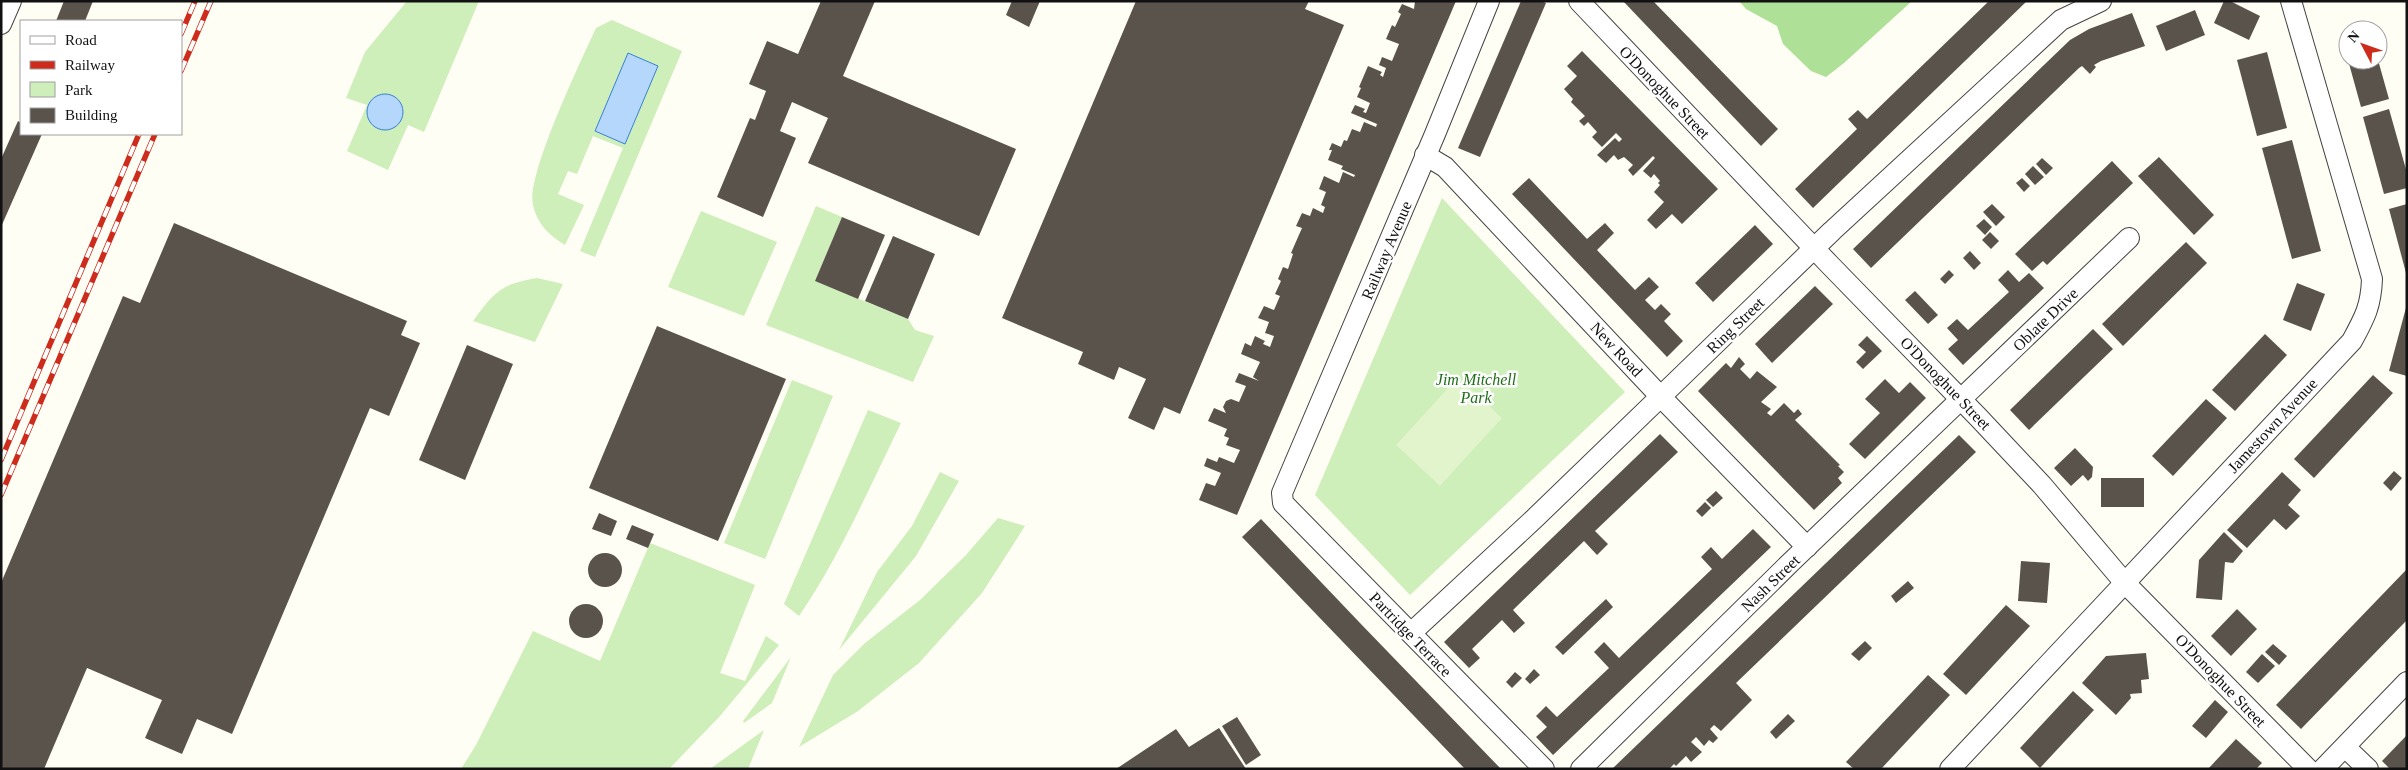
<svg xmlns="http://www.w3.org/2000/svg" width="2408" height="770" viewBox="0 0 2408 770" font-family="'Times New Roman',serif">
<style>
.green{fill:#ceeeba}
.forest{fill:#aee097}
.pitch{fill:#e1f4cc}
.water{fill:#b4d7fb;stroke:#3681d8}
.building{fill:#5a534c}
.lines{fill:none;stroke-linecap:round;stroke-linejoin:round}
.street-casing{stroke:#444;stroke-width:22}
.street{stroke:#fff;stroke-width:20}
.rail-casing{stroke:#cd2b1c;stroke-width:5.5}
.rail{stroke:#fff;stroke-width:4;stroke-dasharray:11;stroke-linecap:butt}
.labels{text-anchor:middle;stroke-width:5;stroke-linejoin:round;paint-order:stroke}
.street-label{font-size:16px;fill:#111;stroke:#fff}
.park-label{font-size:16px;font-style:italic;fill:#216f1a;stroke:#fff}
</style>
<rect width="100%" height="100%" fill="#fffef4"/>
<g class="green">
<path d="M407,1H479L424,132L408,125L388,170L347,151L367,105L346,98L365,52Z"/>
<path d="M612,20L682,51L595,257L580,251L623,148L593,136L577,174L568,171L558,194L584,205L565,245C549,235 537,224 533,205C526,175 581,61 596,28Z"/>
<path d="M1442,198L1625,392L1410,595L1315,495Z"/>
<path d="M816,206L842,217L815,281L908,319L915,330L934,336L913,382L766,325Z"/>
<path d="M701,211L777,242L744,316L668,287Z"/>
<path d="M537,278L563,284L535,342L473,321C494,292 501,284 537,278Z"/>
<path d="M792,380L833,396L765,559L724,543Z"/>
<path d="M868,410L901,423C869,488 840,556 799,616L784,604Z"/>
<path d="M940,472L959,481L916,556L839,650L877,572L912,526Z"/>
<path d="M998,518L1025,526L982,593L919,663L858,711L799,747L833,675L865,643L920,600L966,555Z"/>
<path d="M650,543L755,585L720,673L745,681L766,636L779,645L720,716L669,769H461L476,745L533,631L600,661Z"/>
<path d="M791,657L772,703L744,723L743,721Z"/>
<path d="M764,730L748,769H710Z"/>
</g>
<path class="forest" d="M1739,1H1912L1844,63L1826,77L1811,71L1783,44L1777,26L1746,9Z"/>
<path class="pitch" d="M1458,377L1502,418L1440,486L1396,445Z"/>
<g class="water">
<path d="M628,53L658,66L625,144L595,131Z"/>
<circle cx="385" cy="112" r="18"/>
</g>
<g class="building">
<path d="M64,1H93L85,21H56Z"/>
<path d="M821,1H875L843,76L1016,149L979,236L808,163L828,118L792,102L780,131L796,138L763,217L717,197L750,118L755,120L766,91L749,84L767,41L798,54Z"/>
<path d="M1012,1H1040L1029,27L1006,15Z"/>
<path d="M1136,1H1309L1305,9L1344,25L1180,414L1164,407L1154,430L1128,418L1146,379L1119,367L1114,380L1078,364L1083,352L1002,318Z"/>
<path d="M1415,1H1456L1237,515L1199,500L1206,483L1215,486L1221,473L1204,466L1207,458L1217,462L1219,457L1234,463L1240,450L1226,445L1229,438L1224,436L1227,429L1208,421L1214,408L1226,413L1223,407L1226,401L1231,399L1239,402L1246,386L1235,382L1239,373L1259,381L1253,377L1260,362L1241,354L1245,343L1251,346L1255,336L1265,341L1263,344L1270,347L1274,336L1265,333L1269,322L1258,318L1264,306L1274,310L1280,296L1275,294L1281,281L1278,279L1283,267L1288,269L1293,254L1291,253L1302,228L1296,226L1302,213L1310,216L1313,208L1323,213L1325,207L1321,205L1326,192L1319,189L1324,176L1339,183L1343,172L1354,177L1355,175L1341,169L1343,166L1328,160L1332,150H1329L1332,143L1341,147L1344,140L1347,141L1352,129L1360,132L1364,122L1376,127L1377,124L1351,113L1355,105L1365,109L1363,112L1366,113L1370,103L1357,97L1361,88L1359,87L1368,66L1382,72L1380,75L1383,77L1386,68L1379,65L1382,57L1392,61L1399,44L1386,39L1392,25L1395,27L1401,14L1398,12L1402,4L1414,9Z"/>
<path d="M1521,1H1541L1546,3L1480,157L1458,148Z"/>
<path d="M1623,1H1653L1778,129L1761,146Z"/>
<path d="M1989,1H2027L1813,208L1795,189L1857,129L1848,119L1858,110L1867,119Z"/>
<path d="M2224,1H2230L2260,16L2249,40L2214,23Z"/>
<path d="M2195,10L2205,35L2166,51L2156,26Z"/>
<path d="M2132,13L2145,46L2101,61L2094,65L2096,67L2090,74L2082,66L2079,68L1871,268L1853,249L2070,40L2089,29Z"/>
<path d="M2348,32V58H2347L2341,34Z"/>
<path d="M1582,51L1718,189L1682,224L1672,214L1656,229L1647,220L1664,202L1654,192L1660,185L1658,183L1660,181L1654,174L1651,178L1643,171L1655,158L1653,156L1633,176L1628,170L1633,165L1624,157L1618,160L1614,155L1606,163L1597,155L1615,138L1619,142L1622,139L1616,133L1602,147L1592,137L1597,132L1588,122L1584,126L1579,121L1585,116L1571,102L1573,99L1564,89L1577,76L1567,66Z"/>
<path d="M2267,52L2287,128L2257,136L2237,60Z"/>
<path d="M2348,60H2378L2389,99L2361,107Z"/>
<path d="M2389,109L2407,173V188L2384,194L2363,117Z"/>
<path d="M18,121L21,123V134H42L1,227V159Z"/>
<path d="M2292,140L2321,251L2292,259L2262,148Z"/>
<path d="M2159,157L2214,215L2194,235L2138,176Z"/>
<path d="M2042,158L2053,168L2046,175L2036,164Z"/>
<path d="M2112,161L2133,183L2047,265L2043,261L2032,271L2015,254Z"/>
<path d="M2033,166L2044,177L2035,185L2025,174Z"/>
<path d="M1529,178L1587,239L1605,223L1614,233L1597,250L1635,290L1649,277L1659,287L1645,300L1655,310L1661,304L1671,314L1664,321L1683,341L1667,357L1512,194Z"/>
<path d="M2022,178L2030,186L2024,192L2016,183Z"/>
<path d="M1992,204L2005,217L1996,226L1983,212Z"/>
<path d="M2407,204V273H2406L2389,209Z"/>
<path d="M842,217L885,235L858,299L815,281Z"/>
<path d="M1984,219L1992,227L1985,235L1976,226Z"/>
<path d="M174,223L407,321L401,335L420,343L389,416L370,408L232,734L197,719L182,754L145,738L162,700L87,668L44,769H1V583L123,296L140,303Z"/>
<path d="M1755,225L1773,244L1713,302L1695,283Z"/>
<path d="M1990,232L1999,241L1991,249L1982,240Z"/>
<path d="M893,236L935,254L908,319L865,301Z"/>
<path d="M2186,242L2207,263L2123,346L2102,324Z"/>
<path d="M1970,251L1981,263L1974,270L1963,258Z"/>
<path d="M1949,270L1954,275L1945,284L1940,279Z"/>
<path d="M2008,270L2019,282L2029,273L2044,288L1963,365L1948,349L1958,340L1947,328L1957,319L1968,330L2009,292L1998,280Z"/>
<path d="M2297,283L2325,294L2311,331L2283,320Z"/>
<path d="M1815,286L1833,304L1772,363L1755,344Z"/>
<path d="M1915,291L1938,315L1928,324L1905,300Z"/>
<path d="M2407,304V376L2389,371Z"/>
<path d="M657,326L786,379L718,541L589,488Z"/>
<path d="M2093,329L2113,349L2029,430L2010,410Z"/>
<path d="M2265,334L2287,355L2235,411L2212,390Z"/>
<path d="M1867,336L1882,351L1863,369L1856,362L1866,352L1858,345Z"/>
<path d="M467,345L513,364L465,480L419,460Z"/>
<path d="M1739,357L1745,364L1740,369L1750,379L1757,371L1777,387L1761,402L1771,409L1767,413L1771,416L1784,403L1794,413L1798,409L1802,414L1795,420L1840,465L1838,466L1844,472L1838,478L1842,483L1814,510L1698,391L1726,363L1731,368Z"/>
<path d="M2373,375L2393,393L2314,478L2294,459Z"/>
<path d="M1885,379L1899,393L1910,382L1926,398L1865,459L1849,444L1880,413L1865,399Z"/>
<path d="M2206,399L2227,418L2173,476L2152,456Z"/>
<path d="M1660,434L1678,452L1595,531L1608,544L1597,555L1584,541L1513,610L1525,623L1514,633L1502,620L1472,649L1480,658L1469,668L1444,642Z"/>
<path d="M1959,435L1976,452L1736,683L1752,700L1721,731L1714,725L1710,729L1718,738L1713,743L1709,740L1704,746L1696,737L1691,742L1702,752L1691,762L1686,756L1676,766L1674,764L1669,769H1612Z"/>
<path d="M2075,448L2093,467L2092,477L2088,481L2083,475L2071,486L2054,468Z"/>
<path d="M2394,471L2402,478L2391,491L2383,483Z"/>
<path d="M2282,472L2301,490L2288,505L2300,516L2286,530L2274,519L2247,548L2227,530Z"/>
<rect x="2101" y="478" width="43" height="29"/>
<path d="M1716,491L1723,498L1713,507L1706,500Z"/>
<path d="M1705,502L1711,508L1702,517L1696,511Z"/>
<path d="M599,513L617,521L611,536L592,529Z"/>
<path d="M1261,519L1360,623L1501,769H1465L1292,589L1242,537Z"/>
<path d="M632,525L654,534L648,548L626,539Z"/>
<path d="M1753,529L1771,547L1553,755L1536,737L1547,727L1536,716L1546,706L1557,717L1609,668L1594,652L1604,642L1619,658L1712,569L1701,557L1711,547L1722,559Z"/>
<path d="M2224,532L2243,551L2233,563L2225,562L2222,600L2196,598L2199,560Z"/>
<circle cx="605" cy="570" r="17"/>
<path d="M2021,561L2050,563L2047,603L2018,601Z"/>
<path d="M2407,569V620L2301,729L2276,705Z"/>
<path d="M1908,581L1914,588L1896,603L1891,596Z"/>
<path d="M1606,599L1613,607L1563,655L1555,647Z"/>
<circle cx="586" cy="621" r="17"/>
<path d="M2006,605L2030,626L1966,695L1943,674Z"/>
<path d="M2237,609L2257,629L2231,656L2211,636Z"/>
<path d="M1865,641L1872,648L1859,661L1851,654Z"/>
<path d="M2273,644L2287,656L2279,665L2265,652Z"/>
<path d="M2146,653L2149,679L2141,680L2142,693L2130,694L2131,698L2116,715L2082,683L2106,656Z"/>
<path d="M2262,654L2275,666L2258,683L2246,672Z"/>
<path d="M1534,669L1540,675L1530,684L1525,679Z"/>
<path d="M1515,672L1522,678L1512,688L1506,682Z"/>
<path d="M1928,675L1950,695L1881,769H1854L1846,762Z"/>
<path d="M2073,691L2094,710L2040,768L2020,748Z"/>
<path d="M2215,700L2228,712L2206,738L2192,726Z"/>
<path d="M1788,714L1795,721L1776,739L1770,732Z"/>
<path d="M1237,717L1261,755L1246,765L1222,726Z"/>
<path d="M1219,728L1246,769H1116L1176,729L1189,747Z"/>
<path d="M2407,735V769H2390L2382,761Z"/>
<path d="M2236,739L2262,763L2256,769H2208Z"/>
</g>
<g class="lines">
<g class="street-casing">
<g id="street">
<path d="M1489,1L1435,134L1282,493L1283,503L1544,769"/>
<path d="M1579,1L1829,264L1978,417L2042,485L2124,582L2308,769"/>
<path d="M1,24L11,1"/>
<path d="M1425,155L1445,167L1660,396L1807,547"/>
<path d="M1411,633L1534,519L1832,231L2061,20L2101,1"/>
<path d="M2345,747L2368,769"/>
<path d="M1581,769L1791,562L2129,238"/>
<path d="M1950,769L2352,341C2365,317 2371,306 2372,279L2291,1"/>
<path d="M2323,769L2407,682"/>
</g>
</g>
<use href="#street" class="street"/>
<g class="rail-casing">
<g id="rail">
<path d="M181,34L195,1"/>
<path d="M181,71L211,1"/>
<path d="M1,460L139,134"/>
<path d="M1,495L155,134"/>
</g>
</g>
<use href="#rail" class="rail"/>
</g>
<g class="labels">
<g class="street-label">
<text transform="translate(1665 92) rotate(46)" y="6">O'Donoghue Street</text>
<text transform="translate(1386 250) rotate(-67)" y="6">Railway Avenue</text>
<text transform="translate(2045 319) rotate(-44)" y="6">Oblate Drive</text>
<text transform="translate(1735 325) rotate(-44)" y="6">Ring Street</text>
<text transform="translate(1617 349) rotate(47)" y="6">New Road</text>
<text transform="translate(1946 383) rotate(46)" y="6">O'Donoghue Street</text>
<text transform="translate(2272 425) rotate(-47)" y="6">Jamestown Avenue</text>
<text transform="translate(1770 583) rotate(-44)" y="6">Nash Street</text>
<text transform="translate(1411 634) rotate(46)" y="6">Partridge Terrace</text>
<text transform="translate(2221 680) rotate(46)" y="6">O'Donoghue Street</text>
</g>
<g class="park-label">
<text x="1476" y="385">Jim Mitchell<tspan x="1476" dy="18">Park</tspan></text>
</g>
</g>
<rect width="2408" height="770" fill="none" stroke="#111111" stroke-width="5"/>
<rect x="20" y="20" width="162" height="115" fill="#ffffff" stroke="#a0a0a0"/>
<rect x="30" y="36" width="25" height="8" fill="#ffffff" stroke="#a0a0a0"/>
<text x="65" y="45" font-size="15" fill="#111111">Road</text>
<rect x="30" y="61" width="25" height="8" fill="#cd2b1c" stroke="#a0a0a0"/>
<text x="65" y="70" font-size="15" fill="#111111">Railway</text>
<rect x="30" y="82" width="25" height="15" fill="#ceeeba" stroke="#a0a0a0"/>
<text x="65" y="95" font-size="15" fill="#111111">Park</text>
<rect x="30" y="108" width="25" height="15" fill="#5a534c" stroke="#a0a0a0"/>
<text x="65" y="120" font-size="15" fill="#111111">Building</text>
<g transform="translate(2363 45) rotate(311)"><circle r="24" fill="#ffffff" stroke="#a0a0a0"/>
<path d="M0-4L9 19L0 12L-9 19Z" fill="#cd2b1c"/>
<text y="-8" font-size="14" font-weight="bold" text-anchor="middle" fill="#111111">N</text>
</g>
</svg>
